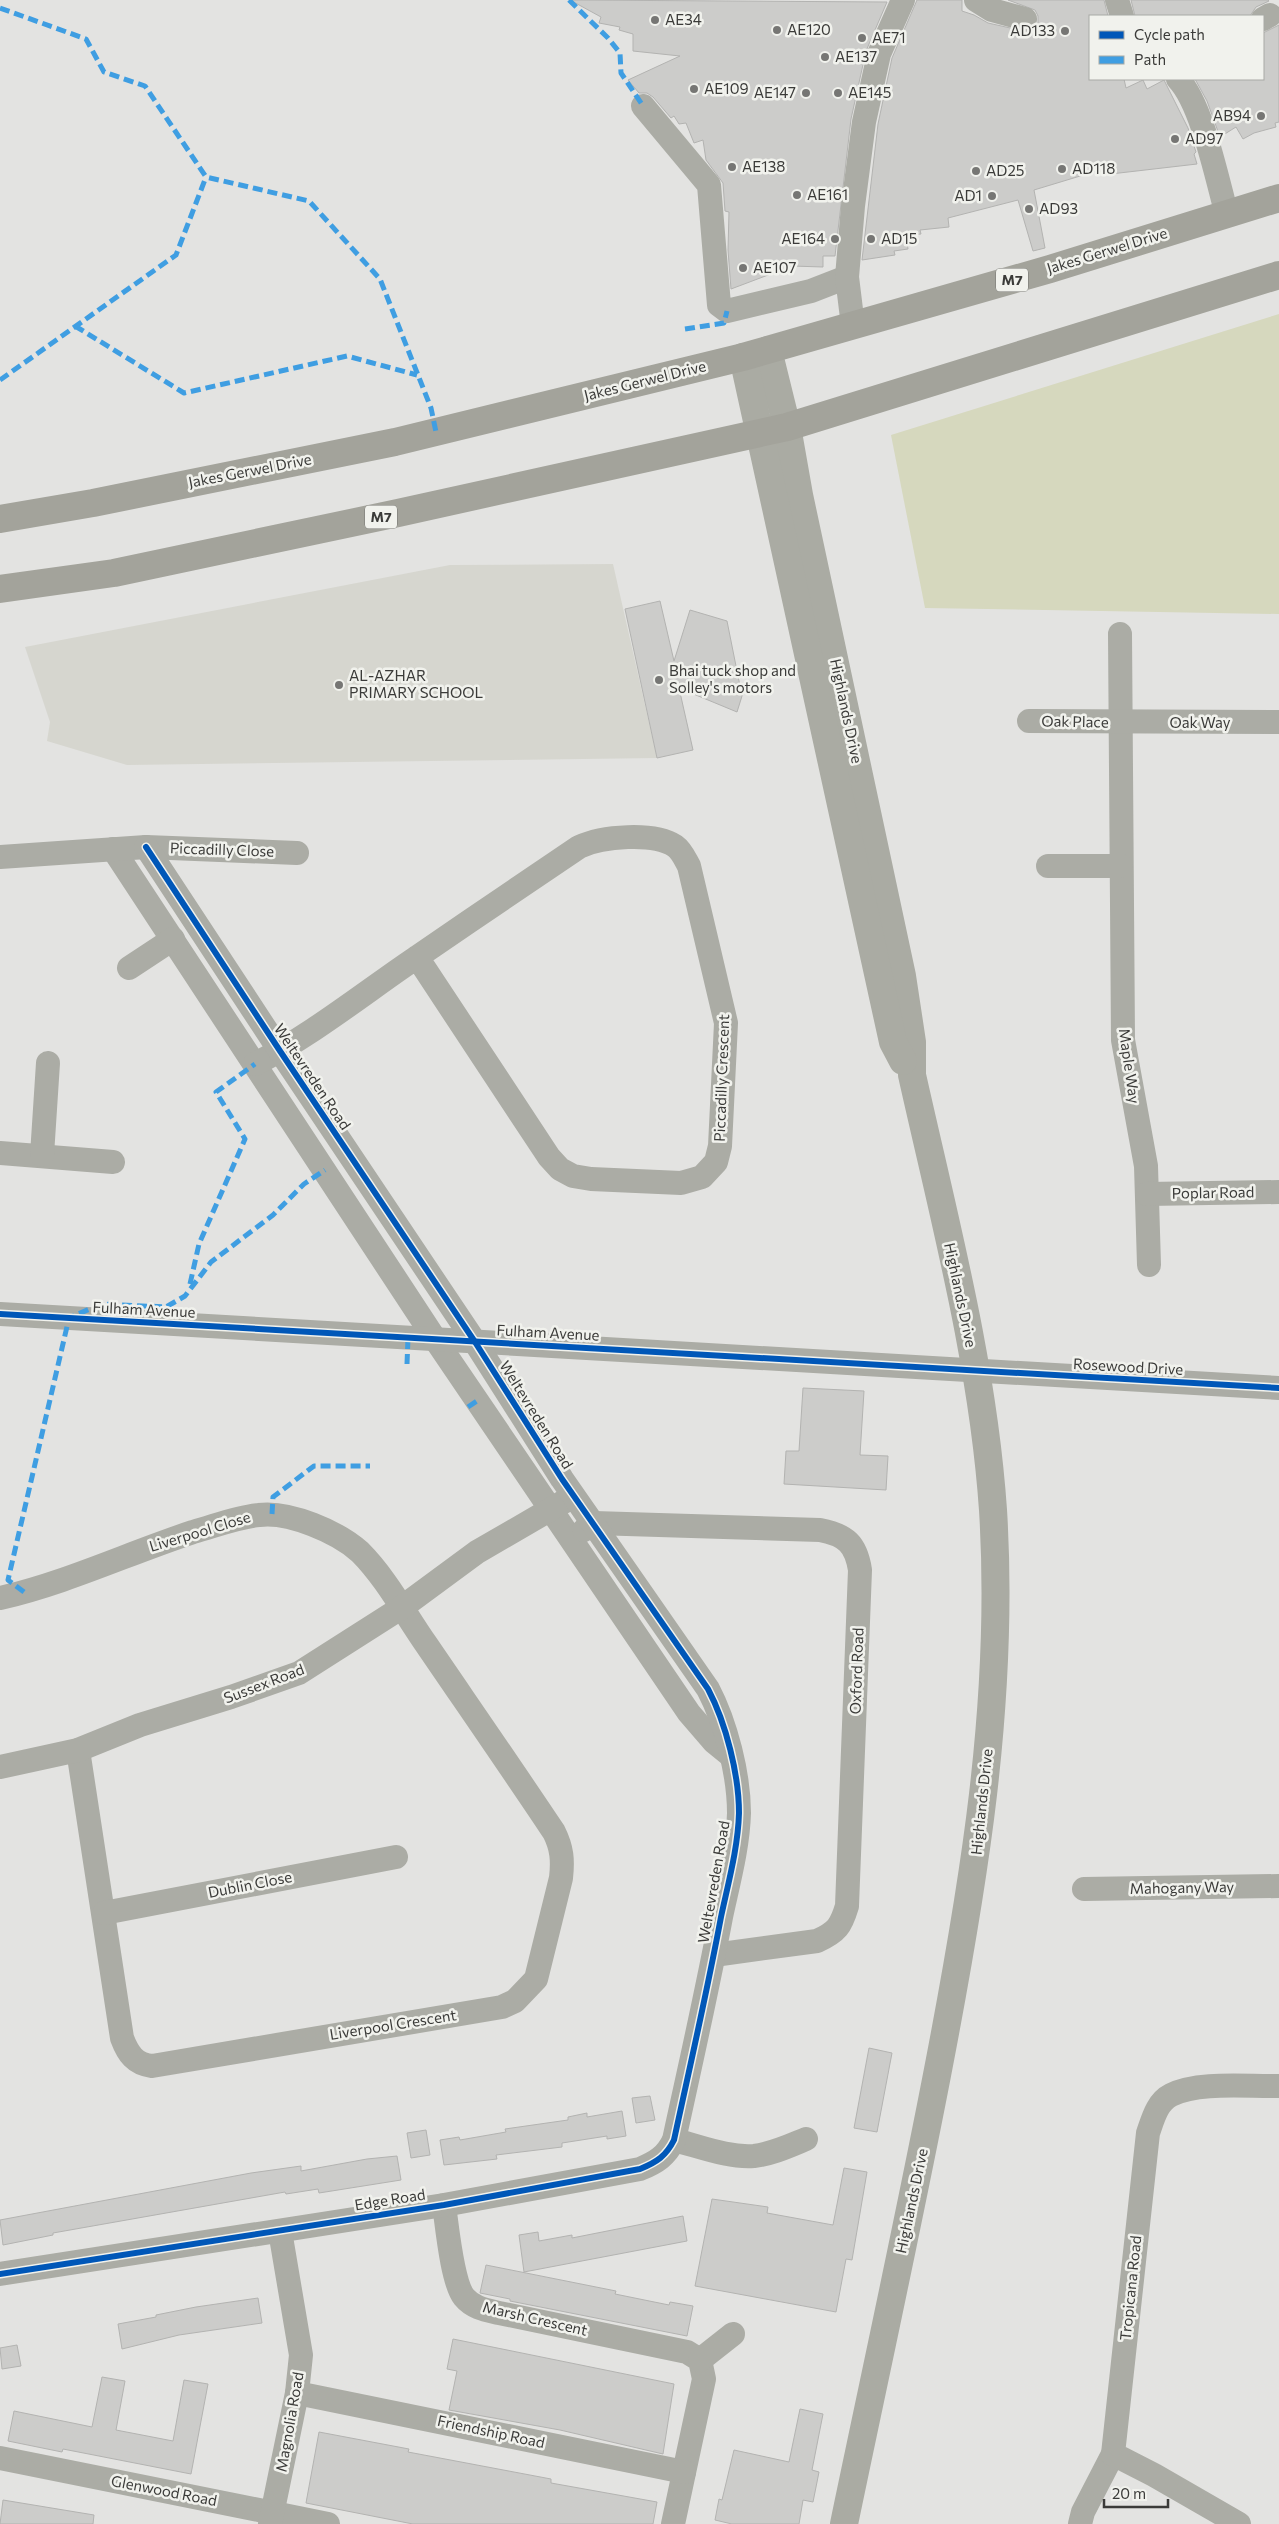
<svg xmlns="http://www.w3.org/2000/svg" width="1279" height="2524" viewBox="0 0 1279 2524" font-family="Commissioner,sans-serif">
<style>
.built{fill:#d6d6cf}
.green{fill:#d6d8be}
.building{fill:#ccccca;stroke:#b3b3b1}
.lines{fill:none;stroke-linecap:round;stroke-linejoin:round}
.minor{stroke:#abaca5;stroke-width:24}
.secondary{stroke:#aaaba3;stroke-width:28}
.primary{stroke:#a3a39b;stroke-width:28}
.quiet{stroke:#3f9ee2;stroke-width:5;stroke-dasharray:10 5;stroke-linecap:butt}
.cycleway-casing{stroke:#f1f2ed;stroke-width:9}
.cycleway{stroke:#0057b8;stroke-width:6}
.poi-dot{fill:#767674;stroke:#f1f2ed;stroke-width:2}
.labels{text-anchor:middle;stroke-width:5;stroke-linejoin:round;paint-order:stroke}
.shield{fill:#f1f2ed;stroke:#72726f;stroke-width:1}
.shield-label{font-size:14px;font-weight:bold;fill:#3b3b39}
.poi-label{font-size:15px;fill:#3b3b39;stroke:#f1f2ed;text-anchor:start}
.street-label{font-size:15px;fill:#3b3b39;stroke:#f1f2ed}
</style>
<rect width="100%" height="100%" fill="#e3e3e1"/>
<path class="built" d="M613,564L657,758L127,765L47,741L50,722L25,647L450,565Z"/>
<path class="green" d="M1279,314V614L925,608L891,435Z"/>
<g class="building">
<path d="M570,0L887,2L866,51L851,119L835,256H823V267L792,266L731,289L728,250L729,212L725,211L723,183L706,160L703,140L694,143L686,123L679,124L674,116L671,118L653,97L647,93H639L628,80L680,56L633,51V34L619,30L620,27L599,23L601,17Z"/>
<path d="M917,0H962V11L974,15L988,23L1028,32L1034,29L1038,23V16L1035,10L1008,0H1104L1108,16H1090V79H1124L1126,88L1143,80L1147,89L1164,80L1188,128L1196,152L1194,154L1197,164L1102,175L1100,170L1034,190L1045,248L1033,251L1018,200L948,218L949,227L920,230L921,234L906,235L908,249L894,251L895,255L862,260L878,124L892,58Z"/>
<path d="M1131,0H1268L1269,1L1256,7L1250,16H1135Z"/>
<path d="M1279,25V122L1275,123L1276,127L1254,133L1243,139L1236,127L1220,137L1207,101L1195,79H1263V33Z"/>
<path d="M660,601L674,661L690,610L727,621L742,696L737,712L679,688L693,750L657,758L625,609Z"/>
<path d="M803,1388L864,1391L860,1455L888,1456L886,1490L784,1484L786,1451H799Z"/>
<path d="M869,2048L892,2053L877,2132L854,2128Z"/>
<path d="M650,2096L655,2120L636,2123L632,2098Z"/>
<path d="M622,2111L626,2136L607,2139V2136L562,2143V2147L496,2155L497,2159L444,2165L440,2140L459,2137L460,2140L506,2132L505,2129L568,2120V2117L587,2113V2117Z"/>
<path d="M426,2130L430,2155L411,2158L407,2133Z"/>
<path d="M397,2156L401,2180L319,2193L318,2189L286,2194L285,2192L53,2233V2235L3,2245L0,2220L251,2173L301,2166V2171L367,2159Z"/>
<path d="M844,2168L867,2172L852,2260L846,2259L836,2312L695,2286L712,2199L768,2207L767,2213L833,2225Z"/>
<path d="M683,2216L687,2241L524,2272L519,2235L538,2232L539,2241L572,2235V2238Z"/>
<path d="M486,2265L616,2291L615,2294L669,2305L670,2302L693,2306L687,2336L510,2301V2299L480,2293Z"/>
<path d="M258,2298L262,2323L179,2335L122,2349L118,2324L156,2317V2315L196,2307Z"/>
<path d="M453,2339L674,2384L663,2454L560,2430L449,2410L457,2371L447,2369Z"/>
<path d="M17,2345L21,2366L2,2369L0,2348Z"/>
<path d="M102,2377L125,2381L116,2430L173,2441L184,2380L208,2384L191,2474L63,2449L62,2452L8,2441L14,2411L92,2427Z"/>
<path d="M800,2409L823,2414L812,2470L819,2472L813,2502L803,2500L799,2524H732L715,2520L719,2499L722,2500L734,2450L789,2462Z"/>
<path d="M319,2432L409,2449L408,2452L551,2479V2483L657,2502L653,2524H413L306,2503Z"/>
<path d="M3,2500L94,2515L93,2524H0Z"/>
</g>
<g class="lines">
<g class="minor">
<path d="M976,0L992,10L1025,19"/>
<path d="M1117,0L1122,16"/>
<path d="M1263,19L1270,15"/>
<path d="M1178,79C1202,104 1217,179 1227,215"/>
<path d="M643,106L709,185L719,305L727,311L811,291L847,277"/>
<path d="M853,326L847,277L853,206L864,122L879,54L903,0"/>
<path d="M1120,634L1123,1040L1146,1166L1149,1265"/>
<path d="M1029,721L1279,722"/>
<path d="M113,849L435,1339L689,1713L714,1742L730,1755"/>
<path d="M0,857L146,847L297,853"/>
<path d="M1048,866H1121"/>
<path d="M129,968L173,939"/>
<path d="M255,1064C308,1037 355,1000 404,966C462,926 521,886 579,847C602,836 654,832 675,846C682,851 685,859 689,866L726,1023L720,1146L716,1162L702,1177L681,1183L591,1179L573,1176L560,1169L549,1157L417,957"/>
<path d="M0,1153L113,1162"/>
<path d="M42,1155L48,1063"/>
<path d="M1147,1194L1279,1192"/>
<path d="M0,1314L1279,1388"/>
<path d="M584,1530L594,1523L820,1530C846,1535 856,1544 860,1570L847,1906C841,1926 837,1932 817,1941L714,1955"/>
<path d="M0,1598C66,1583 129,1553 193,1532C215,1526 237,1517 259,1515C289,1511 338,1532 360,1552C386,1578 405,1614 426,1644C469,1707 512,1769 554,1832C562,1848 563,1860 561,1878L536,1979L515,2001L502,2007L152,2066C135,2064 128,2054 122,2038L78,1750"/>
<path d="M0,1767L78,1750L140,1725L231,1697L299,1673L401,1608L477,1552L565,1501"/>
<path d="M1084,1889L1279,1886"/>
<path d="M104,1913L396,1857"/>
<path d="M674,2140C699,2146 728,2158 754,2156C772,2154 789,2146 806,2139"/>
<path d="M444,2205C447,2225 452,2282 464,2297C473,2308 486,2310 499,2313L687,2352L700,2360L704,2379L673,2524"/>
<path d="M0,2274L444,2205L640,2169C657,2162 666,2156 674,2140C690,2066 707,1992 721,1917C728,1884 738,1848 739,1813C739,1775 726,1723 708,1689L562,1479L475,1342L280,1051L146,847"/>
<path d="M700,2360L733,2334"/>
<path d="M297,2393L684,2472"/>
<path d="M0,2458L328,2524"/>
<path d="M270,2524L297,2393L301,2355L280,2231"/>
<path d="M1080,2524L1083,2512L1113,2454"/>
<path d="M1239,2524L1154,2475L1113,2454L1148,2133C1153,2119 1157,2102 1171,2095C1199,2081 1249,2087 1279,2086"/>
</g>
<g class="secondary">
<path d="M768,350L787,427L799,495L902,976L912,1042V1075C944,1218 983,1363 993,1510C1005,1701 973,1889 937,2075C908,2225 875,2375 844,2524"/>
<path d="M743,357L893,1042L903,1061"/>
</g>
<g class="primary">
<path d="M0,519L93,503L395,442L743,357L1050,269L1279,198"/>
<path d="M0,589L114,573L398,513L787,427L1279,275"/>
</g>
<g class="quiet">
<path d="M569,0L608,38L620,53L621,73L643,106"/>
<path d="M0,8L86,39L104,72L145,86L206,177L309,201L380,279L431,408L436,432"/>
<path d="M75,326L184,393L347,356L417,375"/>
<path d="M685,329L724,323L727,311"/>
<path d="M0,380L176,255L206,177"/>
<path d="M190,1284L199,1244L245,1139L216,1092L255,1064"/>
<path d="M407,1364L408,1338"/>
<path d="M468,1407L477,1401"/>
<path d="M272,1514L273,1497L314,1466H370"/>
<path d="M24,1592L8,1580L69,1318L101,1304L166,1307L185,1296L211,1262L273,1215L304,1184L325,1170"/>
</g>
<g class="cycleway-casing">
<g id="cycleway">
<path d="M0,1314L1279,1388"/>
<path d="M0,2274L444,2205L640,2169C657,2162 666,2156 674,2140C690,2066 707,1992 721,1917C728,1884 738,1848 739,1813C739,1775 726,1723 708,1689L562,1479L475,1342L280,1051L146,847"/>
</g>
</g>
<use href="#cycleway" class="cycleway"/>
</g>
<g class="poi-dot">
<circle cx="655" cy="20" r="5"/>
<circle cx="777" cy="30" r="5"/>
<circle cx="1065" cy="31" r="5"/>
<circle cx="862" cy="38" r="5"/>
<circle cx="825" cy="57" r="5"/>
<circle cx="694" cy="89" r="5"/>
<circle cx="806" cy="93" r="5"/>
<circle cx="838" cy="93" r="5"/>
<circle cx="1261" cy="116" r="5"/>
<circle cx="1175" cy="139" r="5"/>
<circle cx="732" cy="167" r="5"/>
<circle cx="1062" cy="169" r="5"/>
<circle cx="976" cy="171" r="5"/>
<circle cx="797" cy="195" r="5"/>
<circle cx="992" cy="196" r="5"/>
<circle cx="1029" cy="209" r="5"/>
<circle cx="835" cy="239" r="5"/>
<circle cx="871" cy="239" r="5"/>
<circle cx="743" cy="268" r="5"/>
<circle cx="659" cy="680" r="5"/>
<circle cx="339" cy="685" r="5"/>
</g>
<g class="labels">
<g class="shield">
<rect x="996" y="268.5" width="32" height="23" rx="4"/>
<rect x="365" y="505.5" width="32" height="23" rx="4"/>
</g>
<g class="shield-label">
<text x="1012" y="285">M7</text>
<text x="381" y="522">M7</text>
</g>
<g class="poi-label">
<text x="665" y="25">AE34</text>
<text x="787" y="35">AE120</text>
<text x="1055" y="36" text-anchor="end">AD133</text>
<text x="872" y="43">AE71</text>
<text x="835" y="62">AE137</text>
<text x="704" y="94">AE109</text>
<text x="796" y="98" text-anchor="end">AE147</text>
<text x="848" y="98">AE145</text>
<text x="1251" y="121" text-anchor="end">AB94</text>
<text x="1185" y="144">AD97</text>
<text x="742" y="172">AE138</text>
<text x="1072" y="174">AD118</text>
<text x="986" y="176">AD25</text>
<text x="807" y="200">AE161</text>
<text x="982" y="201" text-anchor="end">AD1</text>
<text x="1039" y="214">AD93</text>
<text x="825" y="244" text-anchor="end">AE164</text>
<text x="881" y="244">AD15</text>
<text x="753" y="273">AE107</text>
<text x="669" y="676">Bhai tuck shop and<tspan x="669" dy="17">Solley's motors</tspan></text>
<text x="349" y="681">AL-AZHAR<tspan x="349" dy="17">PRIMARY SCHOOL</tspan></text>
</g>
<g class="street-label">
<text transform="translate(1107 251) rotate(-17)" y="5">Jakes Gerwel Drive</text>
<text transform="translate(645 381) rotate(-14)" y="5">Jakes Gerwel Drive</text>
<text transform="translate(250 471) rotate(-11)" y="5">Jakes Gerwel Drive</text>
<text transform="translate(846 711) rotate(78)" y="5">Highlands Drive</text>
<text transform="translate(1075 722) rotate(1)" y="5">Oak Place</text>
<text x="1200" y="728">Oak Way</text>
<text transform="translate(222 850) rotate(2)" y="5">Piccadilly Close</text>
<text transform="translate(1129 1066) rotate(82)" y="5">Maple Way</text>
<text transform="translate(312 1077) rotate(56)" y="5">Weltevreden Road</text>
<text transform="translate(722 1078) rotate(-88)" y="5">Piccadilly Crescent</text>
<text transform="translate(1213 1193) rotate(-1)" y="5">Poplar Road</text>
<text transform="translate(960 1295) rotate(78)" y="5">Highlands Drive</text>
<text transform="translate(144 1310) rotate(3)" y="5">Fulham Avenue</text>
<text transform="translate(548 1333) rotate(3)" y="5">Fulham Avenue</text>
<text transform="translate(1128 1367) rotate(3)" y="5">Rosewood Drive</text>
<text transform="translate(536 1415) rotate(58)" y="5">Weltevreden Road</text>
<text transform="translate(200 1532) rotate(-17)" y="5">Liverpool Close</text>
<text transform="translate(857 1671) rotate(-88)" y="5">Oxford Road</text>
<text transform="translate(264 1684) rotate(-21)" y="5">Sussex Road</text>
<text transform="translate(982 1802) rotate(-84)" y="5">Highlands Drive</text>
<text transform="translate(714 1882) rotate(-80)" y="5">Weltevreden Road</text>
<text transform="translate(250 1885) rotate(-11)" y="5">Dublin Close</text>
<text transform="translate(1182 1888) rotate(-1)" y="5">Mahogany Way</text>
<text transform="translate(393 2025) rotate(-9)" y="5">Liverpool Crescent</text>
<text transform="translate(390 2200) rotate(-9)" y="5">Edge Road</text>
<text transform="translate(912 2201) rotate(-78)" y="5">Highlands Drive</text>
<text transform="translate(1131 2288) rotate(-84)" y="5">Tropicana Road</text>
<text transform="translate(535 2319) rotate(13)" y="5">Marsh Crescent</text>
<text transform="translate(290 2422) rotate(-80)" y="5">Magnolia Road</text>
<text transform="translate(491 2432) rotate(12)" y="5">Friendship Road</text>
<text transform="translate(164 2491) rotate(11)" y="5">Glenwood Road</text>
</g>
</g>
<rect x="1089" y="15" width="175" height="65" fill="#f1f2ed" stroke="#a8a9a5"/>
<rect x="1099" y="31" width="25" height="8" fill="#0057b8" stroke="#a8a9a5"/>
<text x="1134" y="40" font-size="15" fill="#3b3b39">Cycle path</text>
<rect x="1099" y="56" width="25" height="8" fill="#3f9ee2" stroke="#a8a9a5"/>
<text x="1134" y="65" font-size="15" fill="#3b3b39">Path</text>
<path d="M1104 2499v8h64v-8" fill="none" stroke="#3b3b39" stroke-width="2.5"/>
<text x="1112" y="2499" font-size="15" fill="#3b3b39" stroke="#f1f2ed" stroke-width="4" paint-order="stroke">20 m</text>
</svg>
